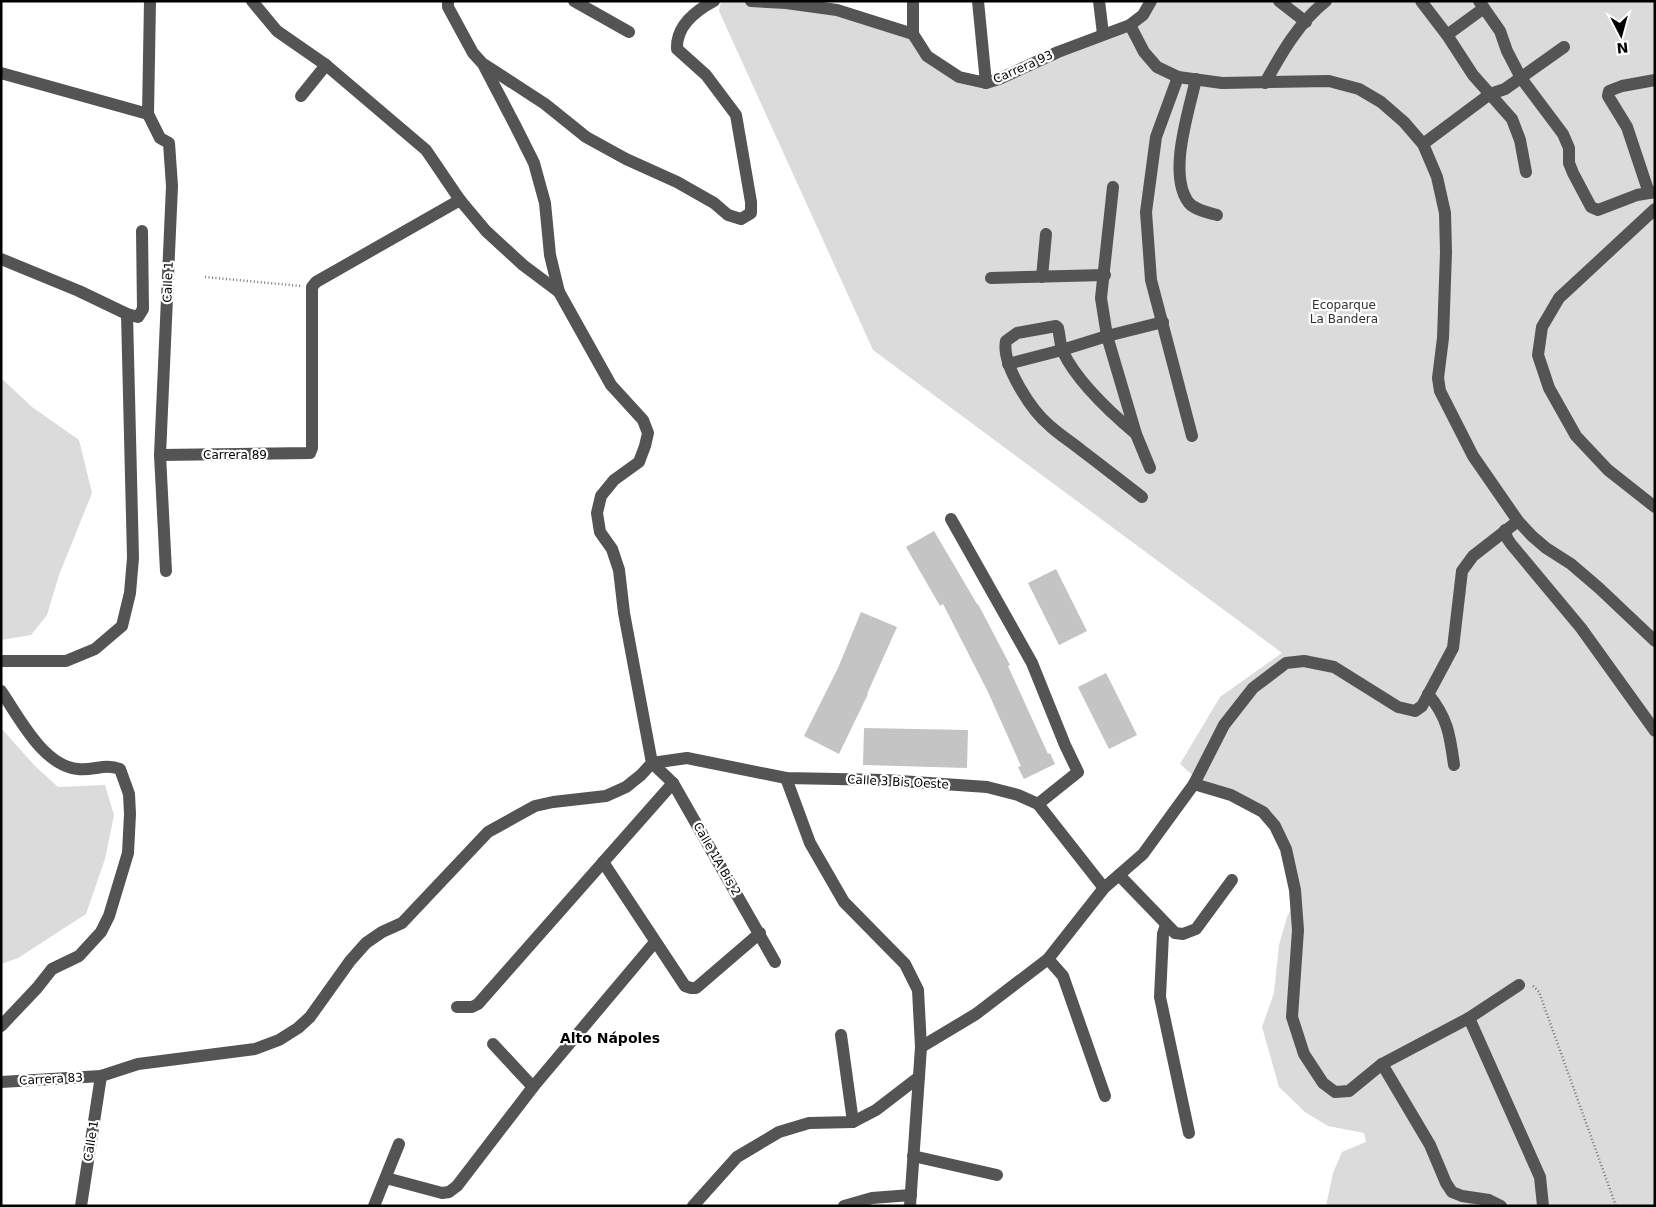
<svg xmlns="http://www.w3.org/2000/svg" width="1656" height="1207" viewBox="0 0 1656 1207" font-family="'DejaVu Sans',sans-serif">
<style>
.green{fill:#dbdbdb}
.building{fill:#c4c4c4}
.lines{fill:none;stroke-linecap:round;stroke-linejoin:round}
.path{stroke:#767676;stroke-width:2.5;stroke-dasharray:1 2.5;stroke-linecap:butt}
.minor{stroke:#545454;stroke-width:12}
.labels{text-anchor:middle;stroke-width:4.5;stroke-linejoin:round;paint-order:stroke}
.street-label{font-size:12px;fill:#000;stroke:#fff}
.park-label{font-size:12px;fill:#323232;stroke:#fff}
.neighbourhood-label{font-size:14px;font-weight:bold;fill:#000;stroke:#fff}
</style>
<rect width="100%" height="100%" fill="#fff"/>
<g class="green">
<path d="M721,1L786,3L913,34L927,56L986,83L1130,25L1151,1H1655V1206H1326L1333,1173L1342,1152L1366,1142L1364,1133L1328,1126L1305,1112L1279,1087L1262,1027L1274,993L1279,945L1287,917L1292,908L1288,854L1270,825L1239,797L1207,788L1180,764L1220,697L1282,653L873,350L719,11Z"/>
<path d="M1,378L32,407L79,440L92,493L59,575L47,615L31,635L1,640Z"/>
<path d="M1,728L35,766L58,787L105,785L114,815L105,859L86,914L18,958L1,964Z"/>
</g>
<g class="building">
<path d="M934,531L977,604H978L1010,665L1008,666L1048,754L1050,753L1055,764L1024,779L1018,767L1021,766L988,692L943,604L940,606L906,547Z"/>
<path d="M1056,569L1087,631L1059,645L1028,583Z"/>
<path d="M861,612L897,627L867,694H868L839,754L804,736L838,668Z"/>
<path d="M1106,673L1137,735L1109,749L1078,687Z"/>
<path d="M864,728L968,730L967,768L863,765Z"/>
</g>
<g class="lines">
<g class="path">
<path d="M205,277L301,286"/>
<path d="M1533,986L1539,992L1616,1206"/>
</g>
<g class="minor">
<path d="M150,1L148,114L160,138L169,143L172,186L160,455L166,571"/>
<path d="M252,1L277,31L326,65L426,150L460,200L486,231L523,265L559,292"/>
<path d="M574,1L629,32"/>
<path d="M751,1L786,3L837,10L913,34L927,56L959,77L986,83L999,79L1058,52L1130,25L1143,15L1151,1"/>
<path d="M978,1L986,83"/>
<path d="M1099,1L1103,34"/>
<path d="M1279,1L1306,22"/>
<path d="M1421,1L1447,35L1473,75L1512,119L1520,140L1526,172"/>
<path d="M1479,1L1500,31L1507,51L1521,78L1563,134L1569,148V163L1573,173L1591,207L1598,210L1637,195L1655,192"/>
<path d="M1130,25L1144,52L1157,67L1178,77L1222,83L1329,81L1359,89L1381,102L1404,122L1423,144L1437,177L1445,213L1446,252L1443,338L1438,378L1440,391L1473,456L1518,521L1532,536L1546,548L1571,564L1599,588L1655,641"/>
<path d="M913,34V1"/>
<path d="M1447,35L1484,8"/>
<path d="M485,65L545,104L586,137L626,159L677,182L714,203L728,215L741,219L751,213V202L736,115L706,75L677,49C676,26 695,11 714,1"/>
<path d="M1,73L148,114"/>
<path d="M1178,77L1156,137L1146,212L1151,280L1192,436"/>
<path d="M1196,79C1189,111 1167,175 1189,203C1195,210 1209,213 1217,215"/>
<path d="M1265,83C1281,54 1299,22 1326,1"/>
<path d="M301,96L326,65"/>
<path d="M1423,144L1490,94L1505,89L1564,47"/>
<path d="M1113,187L1101,298L1107,336L1136,434L1150,468"/>
<path d="M1649,193L1627,127L1608,96L1609,91L1622,86L1655,80"/>
<path d="M1655,209L1559,298L1542,327L1538,355L1549,388L1576,436L1608,470L1655,507"/>
<path d="M1,259L79,291L127,314L138,317L143,309L142,231"/>
<path d="M1042,277L1046,234"/>
<path d="M991,278L1105,275"/>
<path d="M1008,364L1062,350L1107,336L1163,322"/>
<path d="M1136,434C1111,413 1077,381 1063,352C1060,345 1060,336 1058,328L1056,326L1017,333L1006,341C1001,365 1032,411 1050,426C1060,435 1071,442 1081,450C1101,465 1121,481 1142,497"/>
<path d="M160,455L310,453L312,448V287L316,282L460,200"/>
<path d="M951,519L1032,663L1065,745L1078,772L1038,804"/>
<path d="M1505,530L1507,538L1511,544L1581,628L1655,731"/>
<path d="M1,661H66L95,649L122,626L130,593L133,558L127,314"/>
<path d="M1,691C19,717 43,766 78,769C93,771 105,763 120,769L129,794L130,814L128,853L109,916L101,932L79,956L52,969L37,988L1,1026"/>
<path d="M1428,694C1448,718 1450,736 1454,765"/>
<path d="M652,763L687,758L786,778L885,780L987,787L1018,795L1038,804L1104,888"/>
<path d="M652,763L673,783L775,962"/>
<path d="M786,778L810,843L844,902L905,964L918,990L921,1047L910,1206"/>
<path d="M1194,784L1231,795L1263,812L1275,826L1286,849L1295,890L1298,930L1292,1017L1304,1054L1323,1083L1335,1092L1349,1091L1382,1064L1469,1018L1519,985"/>
<path d="M603,862L685,986L691,988H696L760,933"/>
<path d="M1119,875L1175,933L1183,934L1196,929L1232,880"/>
<path d="M1166,925L1163,934L1160,997L1189,1133"/>
<path d="M1048,959L1063,976L1105,1096"/>
<path d="M457,1007H472L478,1004L673,783"/>
<path d="M1469,1018L1540,1177L1543,1206"/>
<path d="M841,1035L853,1122"/>
<path d="M493,1044L533,1087"/>
<path d="M921,1047L976,1014L1048,959L1104,888L1143,854L1194,784L1224,725L1253,688L1286,663L1304,661L1334,667L1398,707L1415,711L1422,706L1453,648L1462,571L1473,556L1518,521"/>
<path d="M1382,1064L1430,1145L1446,1183L1452,1192L1462,1196L1489,1200L1501,1206"/>
<path d="M1,1082L101,1076L138,1064L255,1049L279,1040L298,1028L310,1017L350,961L366,943L382,932L402,923L488,832L535,806L553,802L606,796L626,787L641,775L652,763L624,613L619,570L612,549L600,532L597,513L601,496L614,480L639,462L645,446L648,433L643,420L611,385L559,292L550,255L545,203L534,163L516,127L483,64L473,53L448,7V1"/>
<path d="M913,1156L997,1175"/>
<path d="M386,1178L442,1193L449,1192L457,1186L533,1087L655,942"/>
<path d="M81,1206L101,1076"/>
<path d="M374,1206L399,1144"/>
<path d="M693,1206L737,1157L779,1132L809,1123L853,1122L876,1110L919,1077"/>
<path d="M844,1206L872,1198L911,1195"/>
</g>
</g>
<g class="labels">
<g class="street-label">
<text transform="translate(1023 67) rotate(-24)" y="4">Carrera 93</text>
<text transform="translate(168 282) rotate(-88)" y="4">Calle 1</text>
<text x="235" y="459">Carrera 89</text>
<text transform="translate(898 782) rotate(3)" y="4">Calle 3 Bis Oeste</text>
<text transform="translate(717 859) rotate(60)" y="4">Calle 1A Bis 2</text>
<text transform="translate(51 1079) rotate(-3)" y="4">Carrera 83</text>
<text transform="translate(91 1141) rotate(-81)" y="4">Calle 1</text>
</g>
<g class="park-label">
<text x="1344" y="309">Ecoparque<tspan x="1344" dy="14">La Bandera</tspan></text>
</g>
<g class="neighbourhood-label">
<text x="610" y="1043">Alto Nápoles</text>
</g>
</g>
<rect width="1656" height="1207" fill="none" stroke="#000000" stroke-width="5"/>
<g transform="translate(1621 35) rotate(174)" stroke="#ffffff" stroke-width="4" paint-order="stroke">
<path d="M0-4L9 19L0 12L-9 19Z" fill="#000000"/>
<text y="-8" font-size="14" font-weight="bold" text-anchor="middle" fill="#000000">N</text>
</g>
</svg>
